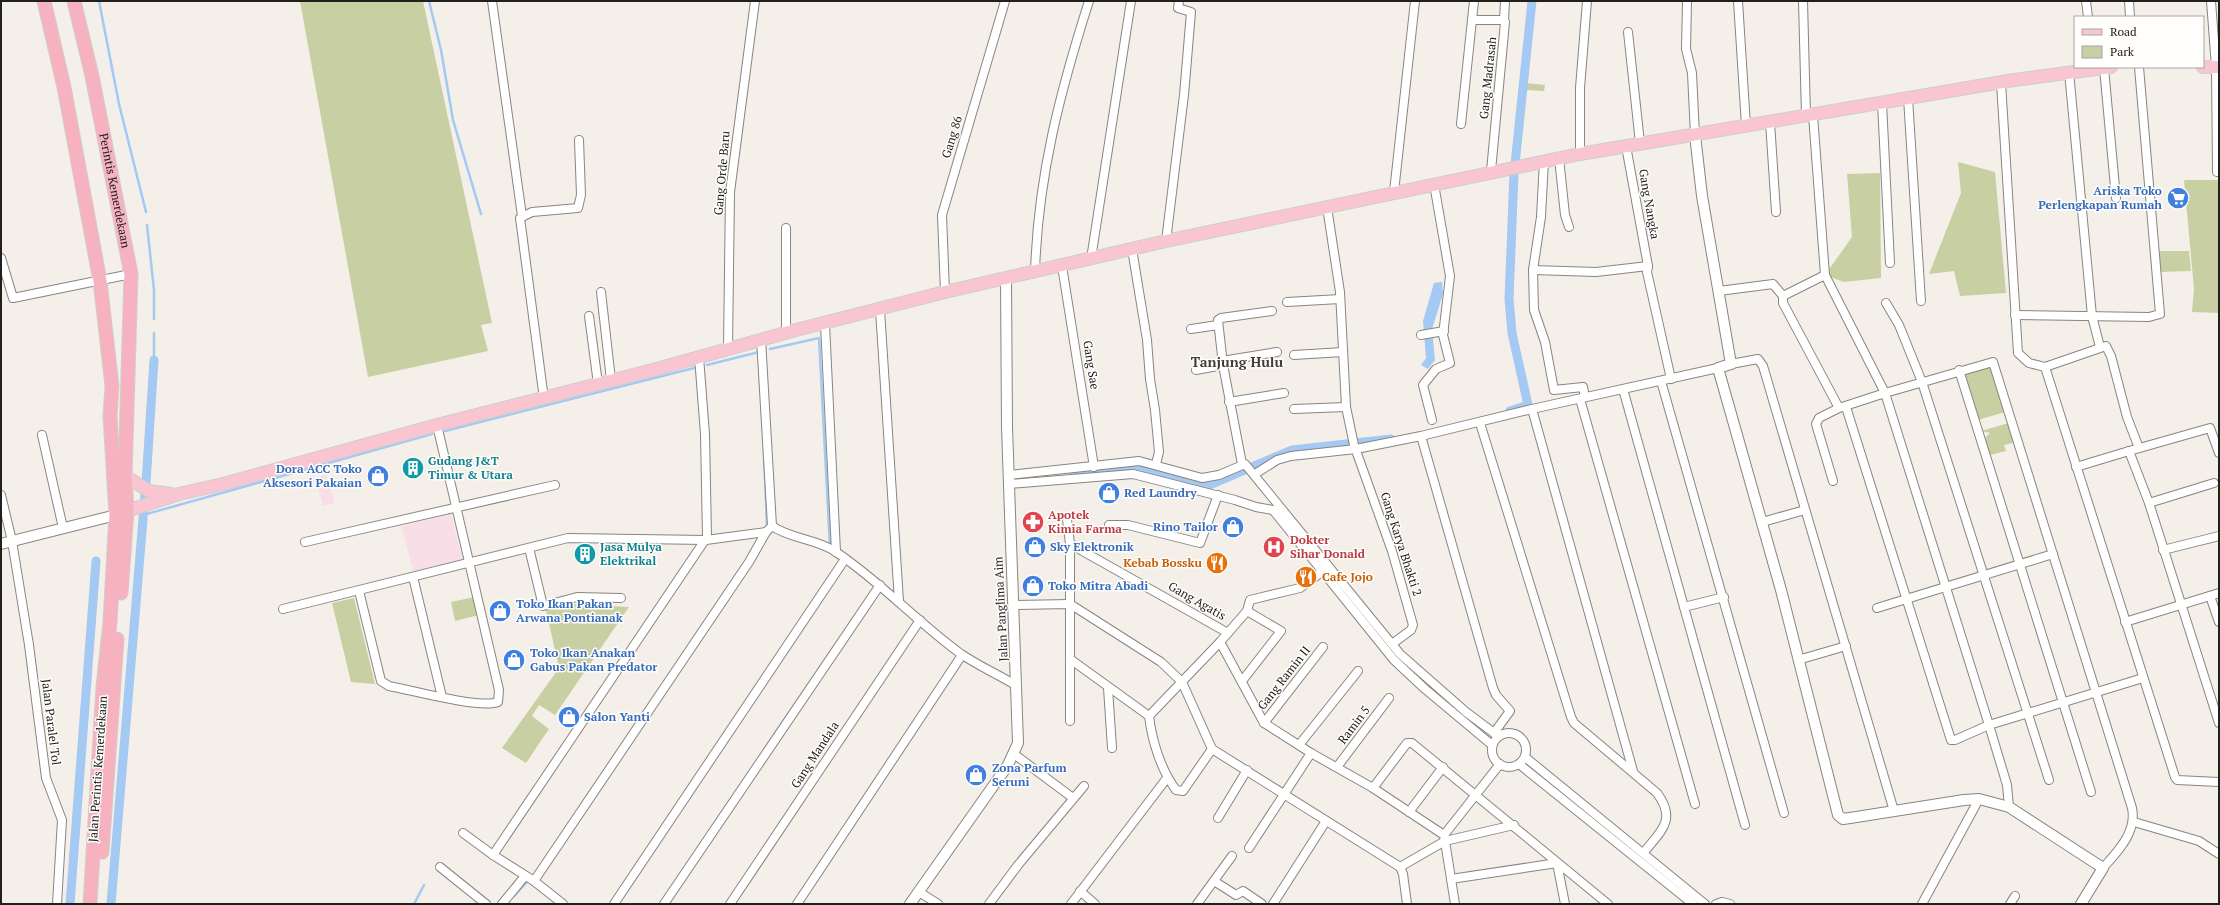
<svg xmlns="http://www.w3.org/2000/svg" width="2220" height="905" viewBox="0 0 2220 905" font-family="'PT Serif',serif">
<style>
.industrial{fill:#f8dfe7}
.green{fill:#c8cfa3}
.water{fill:#a4c9f2}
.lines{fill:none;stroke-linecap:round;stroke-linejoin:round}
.stream{stroke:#a4c9f2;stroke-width:2.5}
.canal{stroke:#a4c9f2;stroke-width:9}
.minor-casing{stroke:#89857f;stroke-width:10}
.tertiary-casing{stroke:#89857f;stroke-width:12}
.primary-casing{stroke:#cececd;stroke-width:14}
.trunk-casing{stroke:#cececd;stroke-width:15}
.minor{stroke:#fff;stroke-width:8}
.tertiary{stroke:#fff;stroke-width:10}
.primary{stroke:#f9c5d0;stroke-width:12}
.trunk{stroke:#f7b2c0;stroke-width:13}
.labels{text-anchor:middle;stroke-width:3;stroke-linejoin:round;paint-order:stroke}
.street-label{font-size:12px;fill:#21201d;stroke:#fffefc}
.shop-label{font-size:12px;font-weight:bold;fill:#366cbe;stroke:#fffefc;text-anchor:start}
.culture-label{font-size:12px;font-weight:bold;fill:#0d838f;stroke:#fffefc;text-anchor:start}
.health-label{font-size:12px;font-weight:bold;fill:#be3a42;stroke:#fffefc;text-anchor:start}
.food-label{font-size:12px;font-weight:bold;fill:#c56008;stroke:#fffefc;text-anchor:end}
.quarter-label{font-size:14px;font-weight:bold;fill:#403d38;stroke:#fffefc}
</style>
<rect width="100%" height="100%" fill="#f4f0e9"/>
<g class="industrial">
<path d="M326,475L335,503L323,506L315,478Z"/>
<path d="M451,514L463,561L414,574L401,526Z"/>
</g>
<g class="green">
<path d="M300,1H423L492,323L481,325L488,351L368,377Z"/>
<path d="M1526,83L1545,85L1544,91L1526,90Z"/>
<path d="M1958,162L1995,172L2006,293L1960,296L1954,271L1929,274L1961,193Z"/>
<path d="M1880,173L1881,278L1844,282L1825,275L1852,237L1847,174Z"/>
<path d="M2184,180H2219V313L2192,312L2194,289Z"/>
<path d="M2159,251H2189L2191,271L2160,272Z"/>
<path d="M1990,365L2005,412L1978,420L1965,374Z"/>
<path d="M2009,423L2013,443L2004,445L2006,451L1990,455L1986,448V437L1990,433L1981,431Z"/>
<path d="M475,597L479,615L455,621L451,602Z"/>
<path d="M354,598L375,684L351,682L332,603Z"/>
<path d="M569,604L629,607L555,715L539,705L532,716L549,729L526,763L502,748L559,668L546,610Z"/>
</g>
<path class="water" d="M1442,282L1443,294L1432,329L1435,360L1428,369L1421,365L1426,358L1423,321L1434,283Z"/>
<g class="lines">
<g class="stream">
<path d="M99,1L119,104L146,212"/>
<path d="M429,1L441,50L453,120L481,214"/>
<path d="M147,225L154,290V319"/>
<path d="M154,333V360"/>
<path d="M770,349L819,338L830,547"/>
<path d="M707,365L759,352"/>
<path d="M445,431L694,368"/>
<path d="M764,451L767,527"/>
<path d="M143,515L432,434"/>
<path d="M514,896L528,881L530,882"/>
<path d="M414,904L424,885"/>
</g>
<g class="canal">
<path d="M1510,411L1528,405L1512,333L1509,299L1514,174L1532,1"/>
<path d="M1074,475L1135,469L1207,486L1292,450L1391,439"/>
<path d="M146,483L154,360"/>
<path d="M70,904L96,561"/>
<path d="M111,904L145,495"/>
</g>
<g class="minor-casing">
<g id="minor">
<path d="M492,1L522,216"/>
<path d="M1687,1L1686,49L1692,73L1695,135"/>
<path d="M1738,1L1746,126"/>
<path d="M1803,1L1806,116"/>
<path d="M2086,1L2088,17"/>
<path d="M2129,1L2130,17"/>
<path d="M2211,1L2216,67L2217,172"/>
<path d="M1472,20H1504L1505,22L1491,171"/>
<path d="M1504,20L1505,1"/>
<path d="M1628,32L1640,143"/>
<path d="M2104,68L2116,198"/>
<path d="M2069,72L2092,316L2100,347"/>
<path d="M2001,83L2018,353L2029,363L2045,367L2175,777L2177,780L2219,782"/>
<path d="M1908,98L1921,301"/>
<path d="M1882,103L1890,263"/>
<path d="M1813,115L1825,275L1885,393L1989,725L2007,785L2009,807"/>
<path d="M1770,122L1776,212"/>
<path d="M1461,124L1474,1"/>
<path d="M1580,154V88L1587,1"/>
<path d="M1559,158L1565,215L1569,227"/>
<path d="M1544,161L1541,217L1533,270L1534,310L1545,342L1554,390L1583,387L1585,397"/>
<path d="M1394,192L1415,1"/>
<path d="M1327,207L1340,292L1346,407L1354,445L1392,551L1413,625L1411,630L1392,644"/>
<path d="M1166,241L1184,95L1191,12L1178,8L1179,1"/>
<path d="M1132,249L1147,340L1150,379L1155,410L1159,452L1156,464"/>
<path d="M1,258L13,298L131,274"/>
<path d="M1091,259L1131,1"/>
<path d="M1062,266L1094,467"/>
<path d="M1648,266L1647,272L1671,379"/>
<path d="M1533,270L1596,272L1648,266L1626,146"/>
<path d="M1035,272C1038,176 1060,92 1089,1"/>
<path d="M1825,275L1783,296V303L1839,408L1885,393L1993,362L2132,808C2137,832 2118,851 2103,868"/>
<path d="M1719,291L1773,284L1783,296"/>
<path d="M601,292L611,380"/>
<path d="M945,292L942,215L1005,1"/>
<path d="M1287,302L1340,299"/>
<path d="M1886,303L1899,325L1922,382L2049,780"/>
<path d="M880,310L899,601"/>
<path d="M2015,315L2149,317L2160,314L2139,67"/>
<path d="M589,316L598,384"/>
<path d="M825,324L836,552"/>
<path d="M1191,329L1218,325"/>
<path d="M786,333V228"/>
<path d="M1421,335L1444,331"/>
<path d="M728,348L730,192L755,1"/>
<path d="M1294,355L1343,352"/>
<path d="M1222,361L1277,352"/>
<path d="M1731,364L1758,359L1763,366L1894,811"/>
<path d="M2045,367L2106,346L2111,356L2127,417L2139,448"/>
<path d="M1196,370L1223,365"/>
<path d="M1959,370L2091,792"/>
<path d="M1661,381L1784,813"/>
<path d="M1623,389L1745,825"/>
<path d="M544,399L520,218L532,212L578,208L581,195L579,140"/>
<path d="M1580,399L1695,804"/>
<path d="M1229,402L1284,393"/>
<path d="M1846,407L1951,740H1955L1989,725L2143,678"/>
<path d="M1294,409L1346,407"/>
<path d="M1532,409L1633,771"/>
<path d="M1432,420L1423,385L1436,369L1450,363L1443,335L1450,276L1434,184"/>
<path d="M1480,423L1571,717L1574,723L1657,793C1677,820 1661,831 1644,852"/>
<path d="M42,435L63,528"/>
<path d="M1421,436L1493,688L1496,695L1510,711L1494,733"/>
<path d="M2219,453L2210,428L2129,451L2149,503L2219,723"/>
<path d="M1242,464L1223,365L1218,320L1221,318L1272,311"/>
<path d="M2076,467L2129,451"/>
<path d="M1255,474L1277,460L1291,456L1356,449L1421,436L1532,409L1718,368"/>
<path d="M1009,475L1139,461L1202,478L1219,475L1245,464L1400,654L1466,712L1494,733L1500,735"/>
<path d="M1833,481L1816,424L1819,418L1839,408"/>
<path d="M1009,484L1133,474L1235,500L1256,507L1273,510L1394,660L1425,689L1492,745"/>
<path d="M1,495L12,541L29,645L46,778L62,820L57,904"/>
<path d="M2149,503L2214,483"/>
<path d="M1067,519L1070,544V721"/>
<path d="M1762,522L1805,510"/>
<path d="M1109,525H1128L1200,543L1218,495"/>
<path d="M772,526C790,539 818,539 836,552C881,582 918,623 961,654C979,666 999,675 1017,686"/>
<path d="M305,542L555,485"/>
<path d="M1070,544L1228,633"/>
<path d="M529,548L543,606L577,597L621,598"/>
<path d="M2163,550L2219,536"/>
<path d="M413,577L442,697"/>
<path d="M359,591L381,681L389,686C411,690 480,709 498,702L499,690L437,425"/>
<path d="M2210,596L2219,622"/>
<path d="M1014,605L1070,604L1161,662L1182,682L1212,749L1400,867L1403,874L1407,904"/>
<path d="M1684,607L1724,597"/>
<path d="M1877,608L2053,554"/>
<path d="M283,609L568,538L706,540L766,532L772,526L761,339"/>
<path d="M2125,622L2219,593"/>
<path d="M1220,642L1264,723L1311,753L1373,788L1444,835L1455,904"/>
<path d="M1070,659L1149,716C1152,741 1161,770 1176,790L1183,791L1212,749"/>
<path d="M1798,660L1846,646"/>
<path d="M1242,681L1281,631L1247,611"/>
<path d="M1108,688L1112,748"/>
<path d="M1149,716L1220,642L1247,611L1250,600L1300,588L1323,571"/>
<path d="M1264,723L1323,647"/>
<circle cx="1509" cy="750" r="17"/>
<path d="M1299,745L1358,671"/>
<path d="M1014,754L1073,798"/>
<path d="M1525,757L1705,904"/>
<path d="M1519,764L1693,904"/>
<path d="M1337,767L1389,698"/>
<path d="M1373,788L1407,743H1412L1608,904"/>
<path d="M1409,812L1443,767"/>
<path d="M1218,818L1247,770"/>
<path d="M2134,822L2199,841L2219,854"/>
<path d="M463,833L493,855"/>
<path d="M1444,835L1500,764"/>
<path d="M1249,848L1311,753"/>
<path d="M440,867L486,904"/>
<path d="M1400,867L1445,841L1514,825"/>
<path d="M1451,879L1557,863L1565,904"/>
<path d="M534,881L749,562L766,532"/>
<path d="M1214,881L1236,895L1243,891L1262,904"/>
<path d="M1080,891L1095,904"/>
<path d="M919,892L938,904"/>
<path d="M502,904L525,876"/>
<path d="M563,904L534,881L493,855L707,537L705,434L699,357"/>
<path d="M614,904L845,559"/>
<path d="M664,904L880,585"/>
<path d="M730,904L920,620"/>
<path d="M797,904L962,655"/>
<path d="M989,904L1018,865L1084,786"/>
<path d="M1071,904L1167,778"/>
<path d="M1197,904L1232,856"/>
<path d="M1273,904L1326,821"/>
<path d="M1716,904L1722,902L1730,904"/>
<path d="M1922,904L1979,799"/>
<path d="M2010,904L2015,896"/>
</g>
</g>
<g class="tertiary-casing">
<g id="tertiary">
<path d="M1695,135L1702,196L1731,364L1718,368L1781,590L1838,815L1843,819L1850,818L1964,800L1979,799L2009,807L2103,868L2081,904"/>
<path d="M1,544L116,515"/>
<path d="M910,904L1008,765L1018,743L1007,427L1006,279"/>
</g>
</g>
<g class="primary-casing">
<g id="primary">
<path d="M2203,67H2219"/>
<path d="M125,476L149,491L171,494"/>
<path d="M118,514L179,494L223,484L437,425L653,370L796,330L945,292L1166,241L1580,154L2014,80L2111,67"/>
</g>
</g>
<g class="trunk-casing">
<g id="trunk">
<path d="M44,1L64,87L100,281L112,386L110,416L116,515L110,622L103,687L90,904"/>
<path id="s1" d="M74,1L92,76L131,274L125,476L127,511L121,593"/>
<path d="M102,852L117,639"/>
</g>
</g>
<use href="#minor" class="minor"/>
<use href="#tertiary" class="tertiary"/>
<use href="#primary" class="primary"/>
<use href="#trunk" class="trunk"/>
</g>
<defs>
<g id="supermarket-disc" transform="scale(1.15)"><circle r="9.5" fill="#3f7fe0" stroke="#fffefc"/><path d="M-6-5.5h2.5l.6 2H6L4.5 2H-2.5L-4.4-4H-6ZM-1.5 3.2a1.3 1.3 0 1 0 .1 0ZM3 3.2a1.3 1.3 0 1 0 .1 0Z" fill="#fff"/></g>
<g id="building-disc" transform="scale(1.15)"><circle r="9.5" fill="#0f9aa8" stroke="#fffefc"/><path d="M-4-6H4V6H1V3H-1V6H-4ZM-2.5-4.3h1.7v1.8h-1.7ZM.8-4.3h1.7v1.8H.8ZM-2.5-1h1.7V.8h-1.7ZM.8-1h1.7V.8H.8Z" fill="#fff"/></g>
<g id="shop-disc" transform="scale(1.15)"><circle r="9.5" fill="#3f7fe0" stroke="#fffefc"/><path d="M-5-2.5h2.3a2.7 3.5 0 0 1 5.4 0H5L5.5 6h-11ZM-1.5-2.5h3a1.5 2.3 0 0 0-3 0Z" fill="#fff"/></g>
<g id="pharmacy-disc" transform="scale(1.15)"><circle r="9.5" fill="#e0444e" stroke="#fffefc"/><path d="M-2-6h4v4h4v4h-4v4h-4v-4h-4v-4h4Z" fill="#fff"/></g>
<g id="hospital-disc" transform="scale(1.15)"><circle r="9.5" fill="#e0444e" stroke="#fffefc"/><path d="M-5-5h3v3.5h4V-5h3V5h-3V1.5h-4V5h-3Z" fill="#fff"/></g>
<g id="restaurant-disc" transform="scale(1.15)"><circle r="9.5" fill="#e8710a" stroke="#fffefc"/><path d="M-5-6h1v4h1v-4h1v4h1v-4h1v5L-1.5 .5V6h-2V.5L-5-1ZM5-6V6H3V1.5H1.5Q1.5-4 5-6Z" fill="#fff"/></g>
</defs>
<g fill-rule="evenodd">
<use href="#supermarket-disc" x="2178" y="198"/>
<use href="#building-disc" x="413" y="468"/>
<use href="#shop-disc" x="378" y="476"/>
<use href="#shop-disc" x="1109" y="493"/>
<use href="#pharmacy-disc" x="1033" y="522"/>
<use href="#shop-disc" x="1233" y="527"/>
<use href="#shop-disc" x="1035" y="547"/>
<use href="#hospital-disc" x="1274" y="547"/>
<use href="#building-disc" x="585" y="554"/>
<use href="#restaurant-disc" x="1217" y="563"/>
<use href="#restaurant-disc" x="1306" y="577"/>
<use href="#shop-disc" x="1033" y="586"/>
<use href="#shop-disc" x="500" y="611"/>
<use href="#shop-disc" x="514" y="660"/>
<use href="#shop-disc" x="569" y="717"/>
<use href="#shop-disc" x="976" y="775"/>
</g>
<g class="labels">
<g class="street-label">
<text transform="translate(1488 78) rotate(-84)" y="4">Gang Madrasah</text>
<text transform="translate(952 137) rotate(-73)" y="4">Gang 86</text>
<text transform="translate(722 173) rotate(-85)" y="4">Gang Orde Baru</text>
<text dy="4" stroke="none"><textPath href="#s1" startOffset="194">Perintis Kemerdekaan</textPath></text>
<text transform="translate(1649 204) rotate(80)" y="4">Gang Nangka</text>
<text transform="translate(1091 365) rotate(81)" y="4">Gang Sae</text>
<text transform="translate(1401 544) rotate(72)" y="4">Gang Karya Bhakti 2</text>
<text transform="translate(1197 601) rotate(30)" y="4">Gang Agatis</text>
<text transform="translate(1001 609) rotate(-93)" y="4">Jalan Panglima Aim</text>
<text transform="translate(1284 678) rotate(-52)" y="4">Gang Ramin II</text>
<text transform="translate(51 722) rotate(83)" y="4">Jalan Paralel Tol</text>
<text transform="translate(1354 725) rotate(-53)" y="4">Ramin 5</text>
<text transform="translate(815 755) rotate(-57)" y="4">Gang Mandala</text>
<text transform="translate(98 769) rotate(-86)" y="4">Jalan Perintis Kemerdekaan</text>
</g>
<g class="shop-label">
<text x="2162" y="195" text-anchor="end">Ariska Toko<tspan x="2162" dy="14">Perlengkapan Rumah</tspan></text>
<text x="362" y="473" text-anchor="end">Dora ACC Toko<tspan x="362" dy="14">Aksesori Pakaian</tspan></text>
<text x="1124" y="497">Red Laundry</text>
<text x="1218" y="531" text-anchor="end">Rino Tailor</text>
<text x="1050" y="551">Sky Elektronik</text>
<text x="1048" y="590">Toko Mitra Abadi</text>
<text x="516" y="608">Toko Ikan Pakan<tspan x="516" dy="14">Arwana Pontianak</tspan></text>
<text x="530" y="657">Toko Ikan Anakan<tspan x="530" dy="14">Gabus Pakan Predator</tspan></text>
<text x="584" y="721">Salon Yanti</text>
<text x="992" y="772">Zona Parfum<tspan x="992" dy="14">Seruni</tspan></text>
</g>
<g class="culture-label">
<text x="428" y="465">Gudang J&amp;T<tspan x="428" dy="14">Timur &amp; Utara</tspan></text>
<text x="600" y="551">Jasa Mulya<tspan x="600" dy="14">Elektrikal</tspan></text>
</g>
<g class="health-label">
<text x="1048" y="519">Apotek<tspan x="1048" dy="14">Kimia Farma</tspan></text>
<text x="1290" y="544">Dokter<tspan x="1290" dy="14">Sihar Donald</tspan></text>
</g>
<g class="food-label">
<text x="1202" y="567">Kebab Bossku</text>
<text x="1322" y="581" text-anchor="start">Cafe Jojo</text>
</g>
<g class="quarter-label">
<text x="1237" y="367">Tanjung Hulu</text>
</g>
</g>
<rect width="2220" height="905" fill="none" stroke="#21201d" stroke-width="4"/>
<rect x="2074" y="16" width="130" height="52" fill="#fffefc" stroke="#a6a5a3"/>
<rect x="2082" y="29" width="20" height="6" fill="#f9c5d0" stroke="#a6a5a3"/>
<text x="2110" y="36" font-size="12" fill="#21201d">Road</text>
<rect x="2082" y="46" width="20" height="12" fill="#c8cfa3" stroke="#a6a5a3"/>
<text x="2110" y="56" font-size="12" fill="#21201d">Park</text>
</svg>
